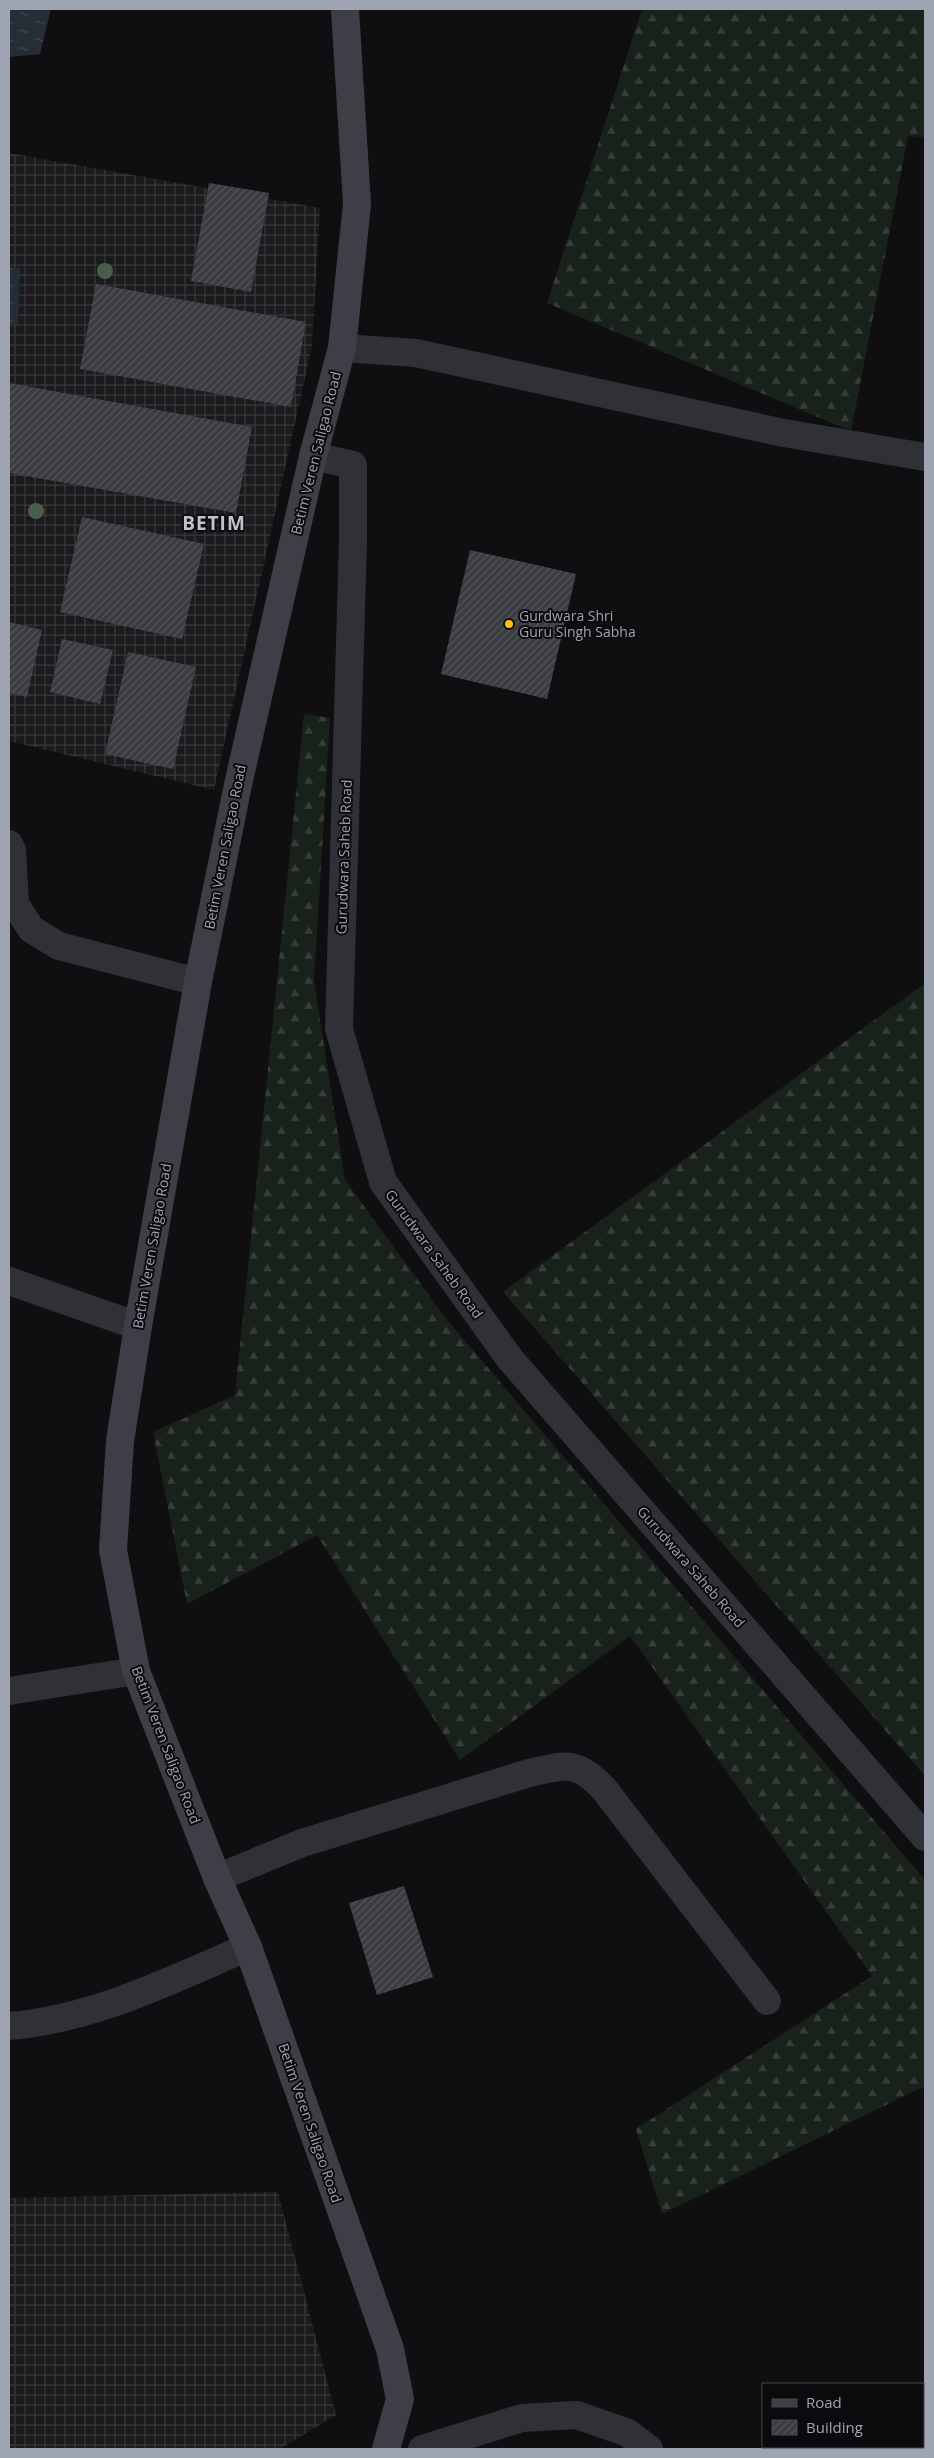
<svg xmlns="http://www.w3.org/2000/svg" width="934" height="2458" viewBox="0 0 934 2458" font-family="'Open Sans',sans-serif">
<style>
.industrial{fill:url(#industrial-grid)}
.forest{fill:url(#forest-firs)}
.water{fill:url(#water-ripples)}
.building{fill:url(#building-hatch)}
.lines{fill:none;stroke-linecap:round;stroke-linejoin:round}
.minor{stroke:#303136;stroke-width:28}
.tertiary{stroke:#303136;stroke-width:28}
.secondary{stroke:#3e3f46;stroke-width:28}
.tree{fill:#475f4a}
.poi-dot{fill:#ffbf19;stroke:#0b0a0c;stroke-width:2}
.labels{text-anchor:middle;stroke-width:4;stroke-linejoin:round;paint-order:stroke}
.street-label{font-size:14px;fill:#9fa4b3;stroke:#0b0a0c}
.poi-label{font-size:14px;fill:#9fa4b3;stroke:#0b0a0c;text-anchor:start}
.district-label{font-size:19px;font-weight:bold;letter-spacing:1px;fill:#c0c3cf;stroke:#0b0a0c}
</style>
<defs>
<pattern id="industrial-grid" width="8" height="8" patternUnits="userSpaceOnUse" patternTransform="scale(1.25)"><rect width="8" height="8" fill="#1b1b1e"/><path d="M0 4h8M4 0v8" fill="none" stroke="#39393c"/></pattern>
<pattern id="forest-firs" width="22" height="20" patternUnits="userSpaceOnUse" patternTransform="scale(1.25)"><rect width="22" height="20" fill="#19211b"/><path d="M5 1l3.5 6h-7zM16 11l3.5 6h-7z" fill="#373e3a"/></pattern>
<pattern id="water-ripples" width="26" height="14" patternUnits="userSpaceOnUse" patternTransform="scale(1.25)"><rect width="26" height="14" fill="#252d35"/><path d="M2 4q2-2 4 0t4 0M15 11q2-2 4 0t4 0" fill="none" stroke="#414850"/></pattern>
<pattern id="building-hatch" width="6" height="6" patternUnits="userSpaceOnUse" patternTransform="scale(1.25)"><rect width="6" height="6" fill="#3b3c41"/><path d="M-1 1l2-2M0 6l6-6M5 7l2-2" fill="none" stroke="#54555a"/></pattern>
</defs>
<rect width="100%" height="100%" fill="#0f0f11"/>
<g class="industrial">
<path d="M9,153L320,208L312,346L214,790L9,741V325L18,323L20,269L9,267Z"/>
<path d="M278,2192L336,2415L280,2449H9V2198Z"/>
</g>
<g class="forest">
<path d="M642,9H925V137L908,136L851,431L547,303Z"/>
<path d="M304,714L330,718L314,981L345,1180L447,1320L925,1880V2086L662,2214L636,2129L872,1976L630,1636L460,1760L317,1535L187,1604L153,1432L235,1395Z"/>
<path d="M925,983V1776L503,1292Z"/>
</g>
<g class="water">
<path d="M9,9H51L40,54L9,57Z"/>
<path d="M9,267L20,268L18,324L9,325Z"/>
</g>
<g class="building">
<path d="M209,183L269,193L251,292L191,281Z"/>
<path d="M96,284L306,322L291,407L80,369Z"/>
<path d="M9,383L252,427L236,513L9,473Z"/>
<path d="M82,517L204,544L182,639L60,612Z"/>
<path d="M470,550L576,574L547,699L441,674Z"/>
<path d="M9,622L42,630L27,697L9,693Z"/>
<path d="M62,639L113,650L100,704L50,692Z"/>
<path d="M128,652L196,667L173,769L105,754Z"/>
<path d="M404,1886L433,1977L377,1995L349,1903Z"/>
</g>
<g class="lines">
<g class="minor">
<path d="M342,348L416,353L784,433L925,457"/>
<path d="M9,844L12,850L15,904L31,929L59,946L198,982"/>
<path d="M9,1281L138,1326"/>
<path d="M9,1691L136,1671"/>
<path d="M217,1878L302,1843L529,1773C565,1765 576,1759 604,1789L767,2001"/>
<path d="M9,2026C94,2019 171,1980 248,1947"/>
<path d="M422,2449L522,2418L577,2415L628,2433L649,2449"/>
</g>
<path class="tertiary" d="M313,456L353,465V539L339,1029L383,1182L510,1359L925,1837"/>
<path class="secondary" d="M345,9L357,204L342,348L313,456L239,780L198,982L138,1326L120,1441L113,1550L136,1671L217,1878L248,1947L390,2349L400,2399L386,2449"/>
</g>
<g class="tree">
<circle cx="105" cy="271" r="8"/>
<circle cx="36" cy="511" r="8"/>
</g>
<circle class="poi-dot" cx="509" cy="624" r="5"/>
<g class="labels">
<g class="street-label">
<text transform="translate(316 453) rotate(-76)" y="5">Betim Veren Saligao Road</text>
<text transform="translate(225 847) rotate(-79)" y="5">Betim Veren Saligao Road</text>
<text transform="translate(344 857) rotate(-88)" y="5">Gurudwara Saheb Road</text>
<text transform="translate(152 1246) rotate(-80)" y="5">Betim Veren Saligao Road</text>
<text transform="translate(434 1254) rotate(54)" y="5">Gurudwara Saheb Road</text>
<text transform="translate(691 1567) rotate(49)" y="5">Gurudwara Saheb Road</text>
<text transform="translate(166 1745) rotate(69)" y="5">Betim Veren Saligao Road</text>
<text transform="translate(310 2123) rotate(71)" y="5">Betim Veren Saligao Road</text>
</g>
<g class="poi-label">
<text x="519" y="621">Gurdwara Shri<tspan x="519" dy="16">Guru Singh Sabha</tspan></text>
</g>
<g class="district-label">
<text x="214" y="530">BETIM</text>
</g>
</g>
<rect width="934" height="2458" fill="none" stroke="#9fa4b3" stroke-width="20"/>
<rect x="762" y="2383" width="162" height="65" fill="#0b0a0c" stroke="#46484f"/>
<rect x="772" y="2399" width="25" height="8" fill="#3e3f46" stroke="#46484f"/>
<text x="806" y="2408" font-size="15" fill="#9fa4b3">Road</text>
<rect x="772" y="2420" width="25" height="15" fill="url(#building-hatch)" stroke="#46484f"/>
<text x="806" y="2433" font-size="15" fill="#9fa4b3">Building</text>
</svg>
